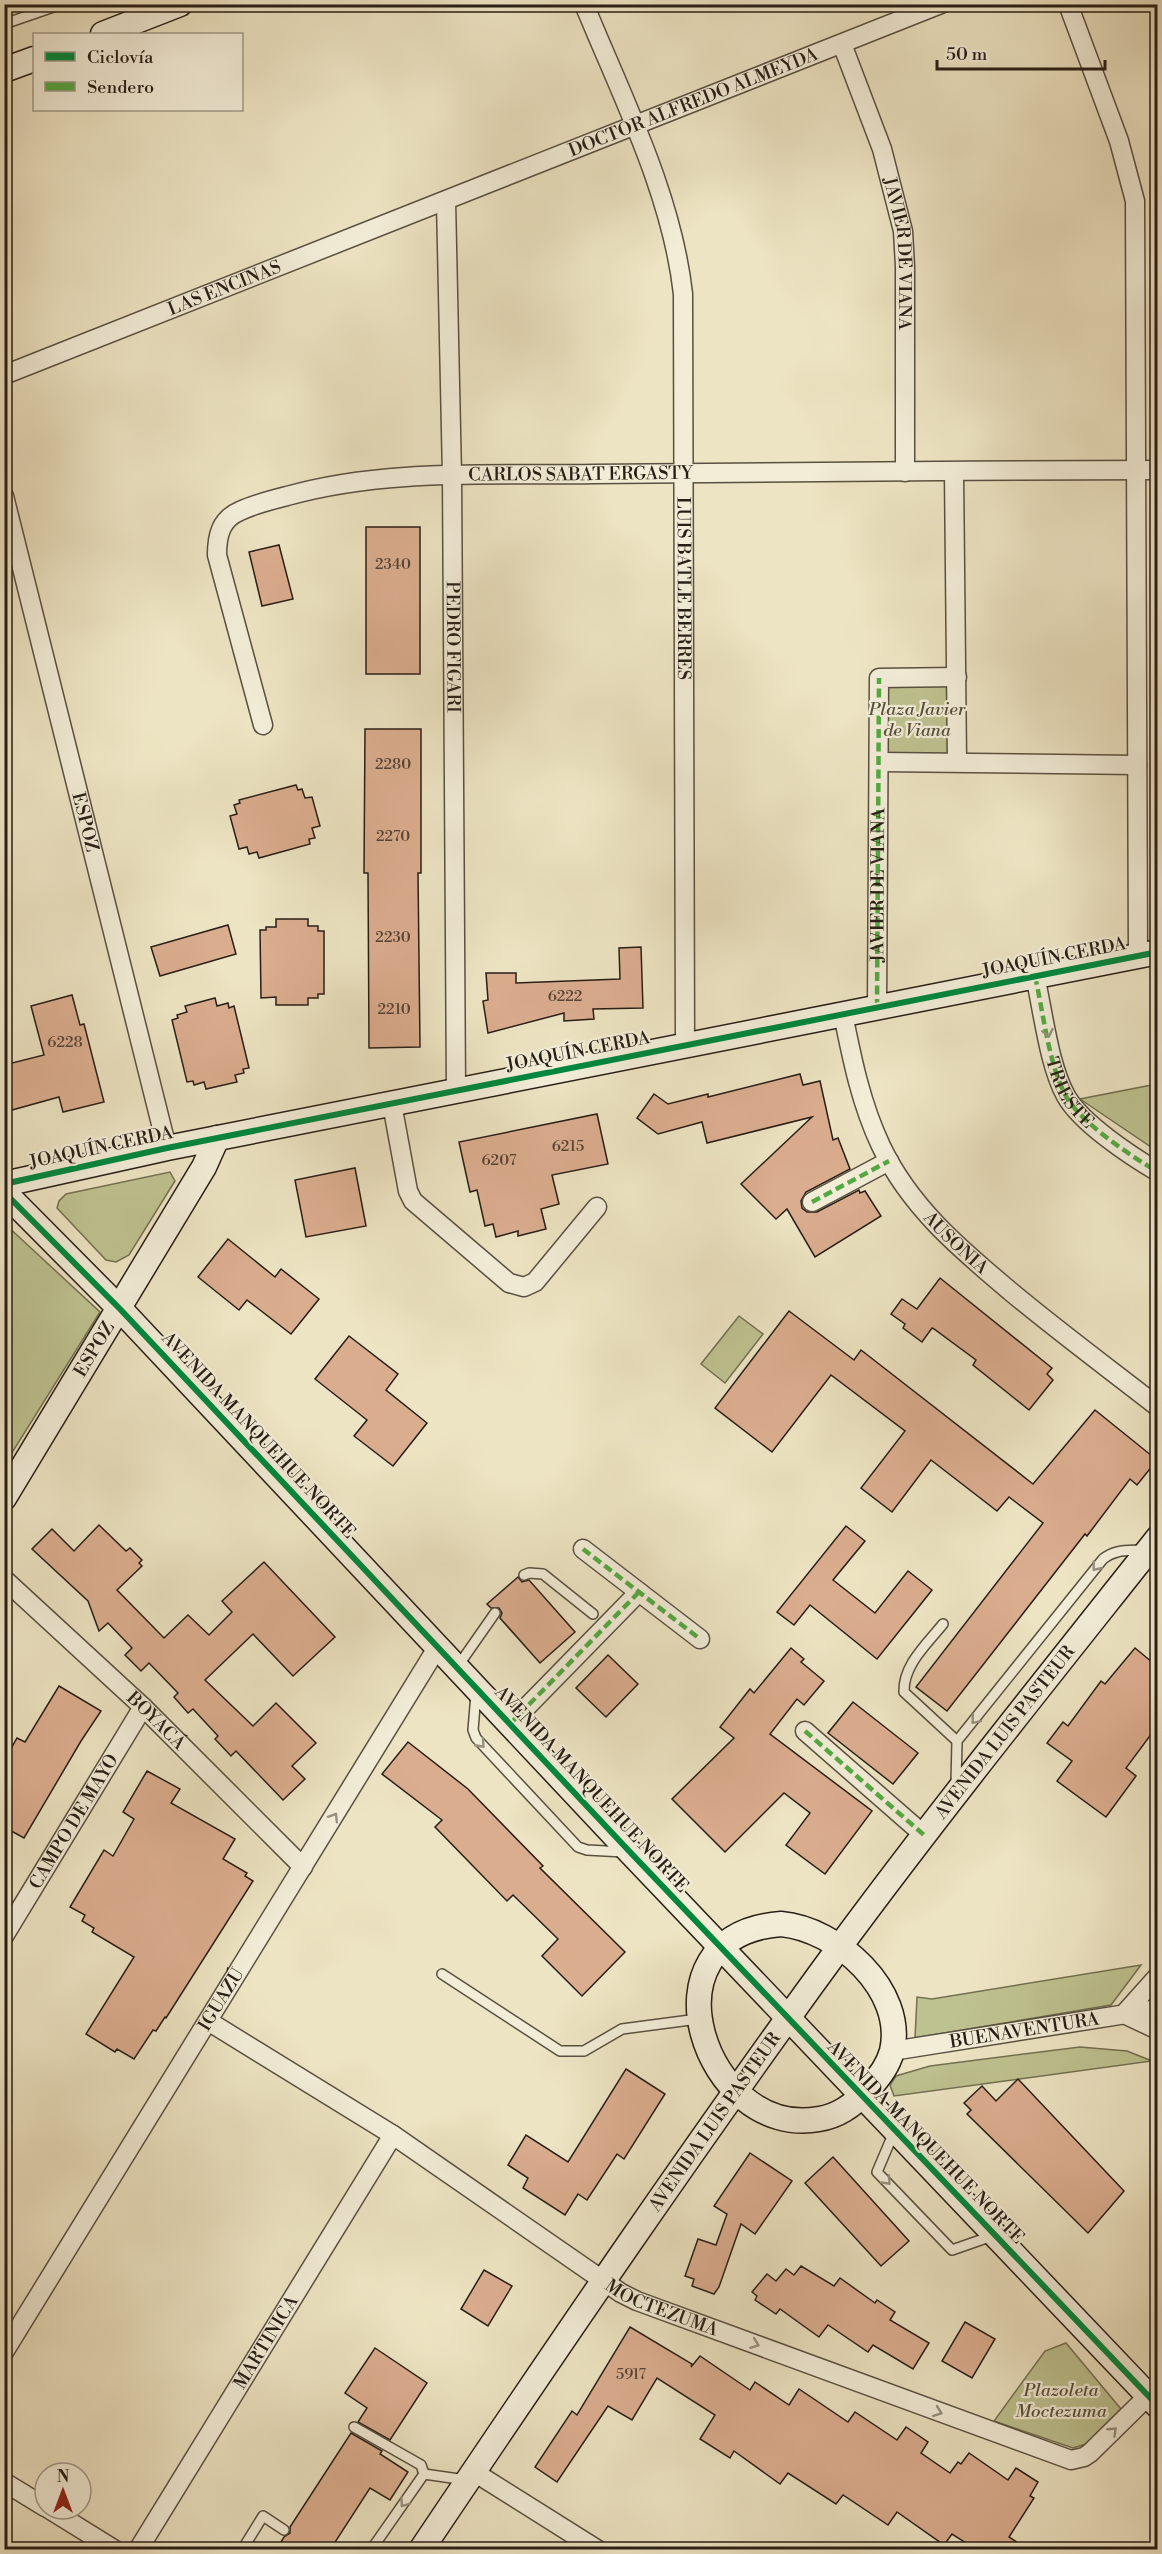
<svg xmlns="http://www.w3.org/2000/svg" width="1162" height="2554" viewBox="0 0 1162 2554" font-family="'Libre Bodoni',serif">
<style>
.green{fill:#bec290;stroke:#737053;stroke-width:1.5}
.building{fill:#dbad8f;stroke:#281e16;stroke-width:1.5}
.lines{fill:none;stroke-linecap:round;stroke-linejoin:round}
.lane-casing{stroke:#595041;stroke-width:12}
.street-casing{stroke:#595041;stroke-width:21}
.secondary-casing{stroke:#281e16;stroke-width:27}
.lane{stroke:#f3edd8;stroke-width:9}
.street{stroke:#f3edd8;stroke-width:18}
.secondary{stroke:#f3edd8;stroke-width:24}
.quiet{stroke:#53aa42;stroke-width:4.5;stroke-dasharray:9 4.5;stroke-linecap:butt}
.cycleway-casing{stroke:#f3edd8;stroke-width:10}
.cycleway{stroke:#00873e;stroke-width:6}
.oneway{stroke:#989081}
.labels{text-anchor:middle;stroke-width:4.5;stroke-linejoin:round;paint-order:stroke}
.number-label{font-size:15px;fill:#554234}
.street-label{font-size:18px;fill:#281e16;stroke:#f3edd8}
.park-label{font-size:18px;font-style:italic;fill:#554f3b;stroke:#f3edd8}
</style>
<rect width="100%" height="100%" fill="#ede4c3"/>
<filter id="stains"><feTurbulence type="fractalNoise" baseFrequency=".00333" numOctaves="4"/><feColorMatrix values="0 0 0 0 .2 0 0 0 0 .09 0 0 0 0 .02 0 0 0 .5 -.17"/></filter>
<radialGradient id="worn" r=".72"><stop offset=".6" stop-color="#630" stop-opacity="0"/><stop offset="1" stop-color="#630" stop-opacity=".3"/></radialGradient>
<g class="green">
<rect x="882" y="684" width="70" height="72"/>
<path d="M1157,1084V1151L1080,1099Z"/>
<path d="M170,1172L175,1181L129,1255L116,1262L106,1260L57,1208L59,1201L66,1194Z"/>
<path d="M5,1224L100,1312L5,1464L4,1224Z"/>
<path d="M739,1316L763,1334L725,1383L701,1364Z"/>
<path d="M1141,1965L1111,2005L915,2038L917,1997L932,1999Z"/>
<path d="M1080,2047L1127,2051L1152,2061L894,2096L890,2085L896,2076L930,2066Z"/>
<path d="M1066,2343L1121,2409L1086,2444L1073,2448L994,2421L1045,2351Z"/>
</g>
<g class="building">
<rect x="366" y="527" width="54" height="147"/>
<path d="M279,545L293,599L262,606L249,552Z"/>
<path d="M365,729H421V873H418L420,1047L369,1048L368,873H364Z"/>
<path d="M296,785L298,790L302,789L305,798L312,797L320,826L312,828L315,838L309,839L310,844L259,858L257,852L249,854L247,847L239,849L230,816L237,814L234,805L240,803L239,800Z"/>
<path d="M276,919H308V926H318V931H324V994H318V998H308V1005H276V997L261,998L260,930H266V927H276Z"/>
<path d="M228,925L236,954L160,976L151,947Z"/>
<path d="M641,947L643,1008L593,1009L594,1019L564,1021V1013L488,1033L483,1001L488,1000L486,973H516V983L620,979L619,948Z"/>
<path d="M72,995L80,1025L84,1024L104,1102L63,1112L59,1097L12,1110L7,1091L4,1092V1065L44,1055L31,1006Z"/>
<path d="M215,998L217,1006L228,1003L229,1008L234,1006L249,1068L243,1069L244,1073L235,1075L237,1082L206,1089L204,1082L194,1085L193,1081L187,1082L172,1020L178,1018L177,1015L187,1012L185,1006Z"/>
<path d="M800,1074L803,1085L820,1081L833,1140L838,1138L850,1169L806,1192L801,1201L802,1208L807,1212H817L859,1190L860,1193L865,1191L881,1216L815,1257L787,1209L776,1219L741,1184L812,1117L707,1143L702,1122L658,1134L637,1118L654,1094L668,1104L708,1094V1097Z"/>
<path d="M597,1114L608,1164L552,1175L559,1204L541,1209L546,1229L518,1236V1231L496,1237L493,1224L485,1226L477,1190L470,1192L459,1142Z"/>
<path d="M355,1168L366,1226L306,1237L295,1180Z"/>
<path d="M228,1239L275,1277L281,1269L319,1299L291,1334L247,1300L239,1310L198,1277Z"/>
<path d="M940,1278L1052,1368L1047,1374L1053,1380L1029,1410L973,1365L976,1360L934,1329L932,1328L922,1342L903,1328L905,1324L891,1314L902,1299L917,1309Z"/>
<path d="M789,1311L854,1360L861,1350L1033,1484L1095,1410L1157,1460L1137,1485L1130,1479L1087,1536L1085,1534L947,1711L916,1687L1043,1523L1009,1497L997,1511L931,1460L892,1512L861,1488L905,1431L831,1375L772,1452L715,1408Z"/>
<path d="M349,1336L398,1374L386,1390L427,1423L393,1466L354,1436L367,1420L315,1379Z"/>
<path d="M99,1525L126,1551L130,1548L142,1560L139,1563L142,1566L117,1590L164,1638L188,1615L209,1635L232,1612L222,1601L264,1562L335,1637L293,1676L253,1634L205,1680L253,1726L276,1703L316,1743L292,1766L305,1779L283,1800L236,1751L231,1756L215,1739L218,1736L193,1709L188,1713L174,1697L178,1693L149,1663L141,1671L125,1655L132,1648L108,1623L99,1631L88,1601L32,1549L52,1529L74,1551Z"/>
<path d="M846,1526L865,1541L833,1580L875,1613L908,1571L932,1590L877,1659L810,1605L794,1625L777,1612Z"/>
<path d="M518,1577L522,1582L529,1580L575,1632L540,1663L500,1618L502,1613L499,1608H491L487,1604Z"/>
<path d="M791,1648L804,1659L801,1662L824,1681L804,1705L797,1699L770,1734L872,1811L825,1874L786,1845L810,1813L784,1793L725,1852L672,1799L734,1738L720,1727L750,1689L754,1693Z"/>
<path d="M1135,1648L1158,1667V1725L1126,1768L1136,1776L1106,1817L1057,1781L1072,1761L1047,1743L1063,1722L1068,1726L1101,1681L1105,1684Z"/>
<path d="M608,1655L638,1684L606,1717L576,1688Z"/>
<path d="M59,1686L101,1711L81,1741L24,1838L4,1827V1761L17,1738L25,1742Z"/>
<path d="M853,1702L918,1753L893,1784L828,1733Z"/>
<path d="M408,1742L468,1789L543,1866L540,1868L625,1952L582,1996L542,1956L558,1939L513,1895L507,1901L435,1827L442,1820L382,1774Z"/>
<path d="M147,1771L180,1789L171,1803L235,1839L223,1859L247,1873L245,1876L253,1881L166,2018L165,2017L156,2031L153,2030L134,2059L117,2049L115,2052L86,2034L134,1957L92,1932L94,1928L82,1921L85,1915L70,1907L104,1850L113,1856L134,1819L123,1812Z"/>
<path d="M626,2069L665,2094L624,2159L617,2154L587,2200L578,2194L565,2215L523,2188L528,2178L508,2165L526,2135L568,2162Z"/>
<path d="M1018,2079L1124,2191L1088,2233L967,2114L971,2110L964,2103L982,2086L996,2101Z"/>
<path d="M750,2153L792,2181L755,2234L741,2224L719,2287L714,2294L692,2286L694,2279L685,2276L698,2239L716,2245L727,2214L714,2206Z"/>
<path d="M833,2157L909,2241L881,2266L805,2183Z"/>
<path d="M801,2266L834,2286L840,2278L875,2303L877,2300L895,2312L890,2320L929,2343L913,2369L873,2345L868,2352L828,2325L819,2337L780,2309L776,2314L755,2300L757,2296L752,2292L767,2274L776,2281L786,2269L794,2275Z"/>
<path d="M484,2270L512,2286L488,2326L461,2309Z"/>
<path d="M965,2322L995,2339L972,2378L942,2361Z"/>
<path d="M630,2327L692,2364L691,2367L700,2356L750,2390L755,2382L789,2405L799,2389L848,2422L855,2412L897,2440L906,2427L928,2442L921,2453L950,2473L958,2462L961,2464L969,2453L1008,2480L1016,2468L1038,2482L1030,2496L1034,2498L1009,2537L1029,2550H977L952,2534L944,2545L897,2512L888,2525L843,2495L836,2504L788,2473L780,2484L734,2451L730,2458L700,2439L715,2415L657,2378L632,2420L608,2406L557,2482L535,2467L572,2411L577,2415Z"/>
<path d="M375,2348L427,2383L390,2440L358,2422L367,2408L345,2393Z"/>
<path d="M351,2433L382,2451L380,2454L408,2472L390,2500L370,2488L330,2550H276L284,2537L290,2533V2527Z"/>
</g>
<g class="lines">
<g class="lane-casing">
<g id="lane">
<path d="M4,24L62,4"/>
<path d="M524,1575L529,1573L543,1574L593,1614"/>
<path d="M943,1624C927,1644 903,1665 904,1692L957,1741"/>
<path d="M458,1666L495,1613"/>
<path d="M476,1694L473,1730L476,1738L578,1847L587,1850L624,1852"/>
<path d="M956,1784L957,1741L1103,1559C1115,1549 1127,1551 1143,1550"/>
<path d="M442,1974L560,2051H584L622,2029L698,2019"/>
<path d="M894,2132L877,2172L952,2250L995,2235"/>
<path d="M354,2427L421,2465L424,2474"/>
<path d="M242,2550L263,2516L284,2530"/>
<path d="M371,2550L424,2474L466,2480"/>
</g>
</g>
<g class="street-casing">
<g id="street">
<path id="s1" d="M584,4C622,97 672,194 683,294L685,1046"/>
<path d="M1068,4L1119,141L1135,201L1138,956"/>
<path id="s2" d="M842,44L882,149L903,231L905,266V472"/>
<path id="s3" d="M446,201L452,476L456,1091"/>
<path id="s4" d="M4,375L941,4"/>
<path d="M954,472L957,762"/>
<path id="s5" d="M4,496L167,1148"/>
<path id="s6" d="M263,725L217,555C217,535 221,519 240,511C255,504 271,500 287,496C386,468 491,476 594,474C781,471 970,471 1158,470"/>
<path d="M879,762L1137,765"/>
<path d="M1035,976C1043,1011 1049,1066 1066,1096C1081,1123 1131,1156 1158,1172"/>
<path id="s7" d="M877,1008L879,678L957,677"/>
<path id="s8" d="M843,1014C852,1059 861,1104 881,1146C910,1207 959,1248 1010,1291C1058,1331 1108,1368 1158,1407"/>
<path d="M392,1104L408,1191L413,1201L509,1283L524,1287L535,1282L597,1207"/>
<path d="M812,1202L889,1161"/>
<path d="M583,1549L700,1639"/>
<path id="s9" d="M4,1579L143,1707L303,1867"/>
<path d="M510,1724L639,1592"/>
<path d="M805,1731L924,1835"/>
<path id="s10" d="M4,1936L143,1707"/>
<path d="M1158,1976L1124,2014L1158,2030"/>
<path id="s11" d="M208,2021L393,2135L621,2293L637,2301L1071,2460L1084,2457L1090,2453L1148,2396"/>
<path id="s12" d="M892,2051L1158,2009"/>
<path id="s13" d="M4,2352L437,1648"/>
<path d="M474,2472L598,2550"/>
<path d="M4,2482L45,2507"/>
<path d="M49,2509L115,2550"/>
<path id="s14" d="M138,2550L393,2135"/>
</g>
</g>
<g class="secondary-casing">
<g id="secondary">
<path d="M103,34L180,4"/>
<path d="M4,70L34,59"/>
<path d="M4,1184L167,1148L1158,952"/>
<path d="M4,1192L120,1309L630,1852L1158,2406"/>
<path id="s15" d="M4,1498L204,1167L217,1138"/>
<path d="M781,1924C837,1929 906,1990 892,2051C888,2066 879,2078 868,2089C855,2104 839,2116 819,2119C705,2140 636,1935 781,1924Z"/>
<path id="s16" d="M421,2550C558,2346 696,2143 841,1945C943,1807 1051,1673 1158,1538"/>
</g>
</g>
<use href="#lane" class="lane"/>
<use href="#street" class="street"/>
<use href="#secondary" class="secondary"/>
<g class="quiet">
<path id="s17" d="M1035,976C1043,1011 1049,1066 1066,1096C1081,1123 1131,1156 1158,1172"/>
<path d="M877,1008L879,678"/>
<path d="M812,1202L889,1161"/>
<path d="M583,1549L700,1639"/>
<path d="M510,1724L639,1592"/>
<path d="M805,1731L924,1835"/>
</g>
<g class="cycleway-casing">
<g id="cycleway">
<path d="M4,1184L167,1148L1158,952"/>
<path d="M4,1192L120,1309L630,1852L1158,2406"/>
</g>
</g>
<use href="#cycleway" class="cycleway"/>
</g>
<defs><path id="oneway-chevron" d="M-2-3.5L2.5 0L-2 3.5" fill="none" stroke-width="1.6" stroke-linecap="round" stroke-linejoin="round" transform="scale(1.5)"/></defs>
<g class="oneway">
<use href="#oneway-chevron" transform="translate(1048 1033) rotate(78)"/>
<use href="#oneway-chevron" transform="translate(1096 1567) rotate(129)"/>
<use href="#oneway-chevron" transform="translate(975 1720) rotate(130)"/>
<use href="#oneway-chevron" transform="translate(481 1744) rotate(48)"/>
<use href="#oneway-chevron" transform="translate(334 1817) rotate(-58)"/>
<use href="#oneway-chevron" transform="translate(887 2181) rotate(47)"/>
<use href="#oneway-chevron" transform="translate(755 2344) rotate(21)"/>
<use href="#oneway-chevron" transform="translate(938 2412) rotate(20)"/>
<use href="#oneway-chevron" transform="translate(1113 2431) rotate(-43)"/>
<use href="#oneway-chevron" transform="translate(404 2503) rotate(125)"/>
</g>
<g class="labels">
<g class="number-label">
<text x="393" y="569">2340</text>
<text x="393" y="769">2280</text>
<text x="393" y="841">2270</text>
<text x="393" y="942">2230</text>
<text x="565" y="1001">6222</text>
<text x="394" y="1014">2210</text>
<text x="65" y="1047">6228</text>
<text x="568" y="1151">6215</text>
<text x="499" y="1165">6207</text>
<text x="631" y="2379">5917</text>
</g>
<g class="street-label">
<text dy="6" stroke="none"><textPath href="#s4" startOffset="741">DOCTOR ALFREDO ALMEYDA</textPath></text>
<text dy="6" stroke="none"><textPath href="#s2" startOffset="219">JAVIER DE VIANA</textPath></text>
<text dy="6" stroke="none"><textPath href="#s4" startOffset="237">LAS ENCINAS</textPath></text>
<text dy="6" stroke="none"><textPath href="#s6" startOffset="574">CARLOS SABAT ERGASTY</textPath></text>
<text dy="6" stroke="none"><textPath href="#s1" startOffset="602">LUIS BATLE BERRES</textPath></text>
<text dy="6" stroke="none"><textPath href="#s3" startOffset="446">PEDRO FIGARI</textPath></text>
<text dy="6" stroke="none"><textPath href="#s5" startOffset="336">ESPOZ</textPath></text>
<text dy="6" stroke="none"><textPath href="#s7" startOffset="123">JAVIER DE VIANA</textPath></text>
<text transform="translate(1054 957) rotate(-11)" y="6">JOAQUÍN CERDA</text>
<text transform="translate(578 1051) rotate(-11)" y="6">JOAQUÍN CERDA</text>
<text dy="6" stroke="none"><textPath href="#s17" startOffset="123">TRIESTE</textPath></text>
<text transform="translate(101 1147) rotate(-12)" y="6">JOAQUÍN CERDA</text>
<text dy="6" stroke="none"><textPath href="#s8" startOffset="261">AUSONIA</textPath></text>
<text dy="6" stroke="none"><textPath href="#s15" startOffset="174">ESPOZ</textPath></text>
<text transform="translate(259 1435) rotate(47)" y="6">AVENIDA MANQUEHUE NORTE</text>
<text dy="6" stroke="none"><textPath href="#s9" startOffset="208">BOYACÁ</textPath></text>
<text dy="6" stroke="none"><textPath href="#s16" startOffset="1005">AVENIDA LUIS PASTEUR</textPath></text>
<text transform="translate(592 1789) rotate(47)" y="6">AVENIDA MANQUEHUE NORTE</text>
<text dy="6" stroke="none"><textPath href="#s10" startOffset="134">CAMPO DE MAYO</textPath></text>
<text dy="6" stroke="none"><textPath href="#s13" startOffset="414">IGUAZÚ</textPath></text>
<text dy="6" stroke="none"><textPath href="#s12" startOffset="134">BUENAVENTURA</textPath></text>
<text dy="6" stroke="none"><textPath href="#s16" startOffset="519">AVENIDA LUIS PASTEUR</textPath></text>
<text transform="translate(926 2142) rotate(46)" y="6">AVENIDA MANQUEHUE NORTE</text>
<text dy="6" stroke="none"><textPath href="#s11" startOffset="538">MOCTEZUMA</textPath></text>
<text dy="6" stroke="none"><textPath href="#s14" startOffset="244">MARTINICA</textPath></text>
</g>
<g class="park-label">
<text x="917" y="715">Plaza Javier<tspan x="917" dy="21">de Viana</tspan></text>
<text x="1061" y="2396">Plazoleta<tspan x="1061" dy="21">Moctezuma</tspan></text>
</g>
</g>
<rect width="1162" height="2554" fill="none" stroke="#ede4c3" stroke-width="24"/>
<rect x="6" y="6" width="1150" height="2542" fill="none" stroke="#281e16" stroke-width="3"/>
<rect x="12" y="12" width="1138" height="2530" fill="none" stroke="#281e16" stroke-width="1.5"/>
<rect x="33" y="33" width="210" height="78" fill="#f3edd8" stroke="#a29a8a" stroke-width="1.5"/>
<rect x="45" y="52" width="30" height="9" fill="#00873e" stroke="#a29a8a" stroke-width="1.5"/>
<text x="87" y="63" font-size="18" fill="#281e16">Ciclovía</text>
<rect x="45" y="82" width="30" height="9" fill="#53aa42" stroke="#a29a8a" stroke-width="1.5"/>
<text x="87" y="93" font-size="18" fill="#281e16">Sendero</text>
<g transform="translate(63 2491)"><circle r="28" fill="#f3edd8" stroke="#a29a8a" stroke-width="1.5"/>
<path d="M0-4.5L10 22L0 15L-10 22Z" fill="#8f2418"/>
<text y="-9" font-size="16" font-weight="bold" text-anchor="middle" fill="#281e16">N</text>
</g>
<path d="M937 60v9h168v-9" fill="none" stroke="#281e16" stroke-width="3"/>
<text x="946" y="60" font-size="18" fill="#281e16" stroke="#f3edd8" stroke-width="4.5" paint-order="stroke">50 m</text>
<rect width="100%" height="100%" filter="url(#stains)"/>
<rect width="100%" height="100%" fill="url(#worn)"/>
</svg>
